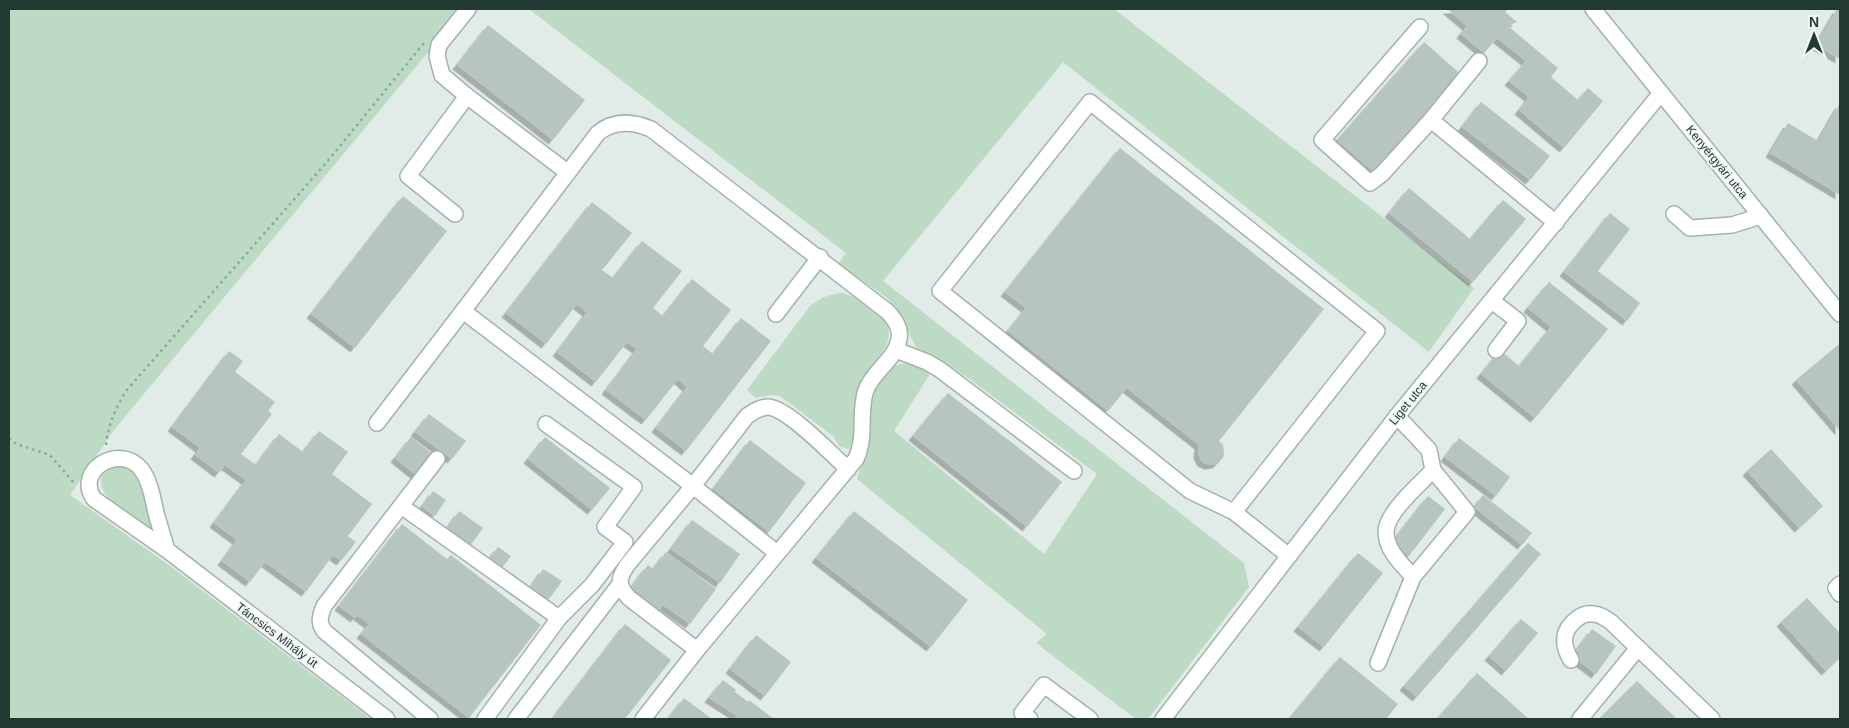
<svg xmlns="http://www.w3.org/2000/svg" width="1849" height="728" viewBox="0 0 1849 728" font-family="Helvetica,sans-serif">
<style>
.green{fill:#bcdac4}
.building{fill:#b7c5c0;filter:url(#shadow)}
.lines{fill:none;stroke-linecap:round;stroke-linejoin:round}
.minor-casing{stroke:#a4b2ae;stroke-width:18}
.path{stroke:#85aba0;stroke-width:2.5;stroke-dasharray:2.5 4;stroke-linecap:butt}
.minor{stroke:#fff;stroke-width:15}
.labels{text-anchor:middle;stroke-width:4;stroke-linejoin:round;paint-order:stroke}
.street-label{font-size:12px;fill:#233a34;stroke:#f2f7f5}
</style>
<defs>
<filter id="shadow"><feDropShadow dx="-4.5" dy="4.5" stdDeviation="0" flood-color="#0004"/></filter>
</defs>
<rect width="100%" height="100%" fill="#e1ebe7"/>
<g class="green">
<path d="M9,9H464L113,431L70,495L170,566L371,719H9Z"/>
<path d="M529,9H1114L1474,288L1429,352L1063,62L883,281L1244,563L1249,587L1148,719H1136L1036,643L1047,634L857,479C860,469 864,459 866,449C872,421 866,396 886,373C900,357 915,365 930,374L894,431L1044,554L1097,474L971,380L944,362L916,347L896,308L886,297L838,264L846,253Z"/>
<path d="M841,293C855,296 864,301 875,310C907,336 875,359 861,383L859,390L854,438L853,445L848,449L839,446L833,436L780,396L772,395L756,398L747,390L810,306C820,299 828,294 841,293Z"/>
<path d="M120,462L141,476L158,538C144,527 83,493 106,470C109,467 116,465 120,462Z"/>
</g>
<g class="building">
<path d="M1447,9H1508L1505,12L1517,22L1508,26L1558,68L1551,77L1578,100L1588,88L1603,101L1564,148L1519,110L1529,97L1509,81L1526,61L1497,38L1484,53L1461,34L1467,26Z"/>
<path d="M1837,9H1840V59L1816,45Z"/>
<path d="M488,25L585,100L553,140L457,65Z"/>
<path d="M1424,42L1464,77L1377,175L1337,140Z"/>
<path d="M1481,102L1550,156L1530,180L1462,127Z"/>
<path d="M1840,103V195L1770,153L1788,123L1818,141Z"/>
<path d="M1120,148L1324,309L1219,441L1223,445L1224,454L1223,458L1217,464L1209,465L1202,462L1198,454L1199,445L1127,388L1108,411L1008,331L1026,308L1005,292Z"/>
<path d="M1409,188L1470,239L1503,200L1526,219L1473,282L1389,213Z"/>
<path d="M403,196L447,231L355,348L311,314Z"/>
<path d="M592,202L632,233L602,270L613,278L642,241L682,271L653,308L663,316L692,279L731,310L703,346L713,354L741,318L771,341L686,451L656,428L687,387L678,379L646,420L606,390L637,349L627,342L596,382L557,352L587,312L577,304L546,344L506,313Z"/>
<path d="M1610,213L1630,229L1598,271L1640,303L1627,321L1564,272Z"/>
<path d="M1549,282L1608,329L1535,418L1481,374L1500,350L1519,366L1551,327L1528,308Z"/>
<path d="M1839,344L1840,345V431L1796,380Z"/>
<path d="M229,351L243,361L235,372L275,402L268,411L272,414L241,454L256,465L279,434L303,452L319,431L348,452L332,474L372,504L348,536L356,542L341,561L333,555L306,592L265,562L250,582L222,561L237,540L214,523L246,480L225,465L219,473L195,455L200,448L172,427Z"/>
<path d="M948,393L1062,482L1027,527L913,436Z"/>
<path d="M429,414L466,441L452,459L415,432Z"/>
<path d="M411,437L432,453L416,475L395,458Z"/>
<path d="M545,437L610,488L592,510L528,459Z"/>
<path d="M1459,438L1510,477L1496,496L1445,457Z"/>
<path d="M750,440L806,483L769,532L713,489Z"/>
<path d="M1771,449L1823,506L1799,528L1747,471Z"/>
<path d="M433,491L446,500L435,516L422,507Z"/>
<path d="M1483,495L1532,533L1522,545L1474,507Z"/>
<path d="M1428,496L1445,509L1409,556L1392,542Z"/>
<path d="M459,511L483,528L470,546L447,529Z"/>
<path d="M854,511L968,600L931,647L816,558Z"/>
<path d="M692,520L740,554L720,583L671,549Z"/>
<path d="M402,524L447,559L451,555L541,625L469,718L361,634L369,624L357,615L355,618L339,606Z"/>
<path d="M1528,543L1541,554L1417,697L1404,686Z"/>
<path d="M498,547L511,556L498,573L485,564Z"/>
<path d="M666,552L716,589L690,624L663,605L657,612L629,590L648,565L653,569Z"/>
<path d="M1358,553L1383,573L1324,647L1298,627Z"/>
<path d="M543,569L562,581L549,599L531,587Z"/>
<path d="M1807,598L1840,633V658L1826,671L1781,622Z"/>
<path d="M1521,619L1538,633L1506,671L1489,656Z"/>
<path d="M625,624L671,660L625,719H552Z"/>
<path d="M1592,629L1616,646L1596,674L1572,656Z"/>
<path d="M756,635L791,662L765,696L730,669Z"/>
<path d="M1340,657L1398,704L1386,719H1289Z"/>
<path d="M1477,673L1529,719H1437Z"/>
<path d="M723,680L736,690L735,692L748,702L749,700L774,719H735L737,716L709,698Z"/>
<path d="M1637,681L1677,719H1599Z"/>
<path d="M684,698L712,719H668Z"/>
</g>
<g class="lines">
<g class="minor-casing">
<g id="minor">
<path d="M468,9L439,45L437,56L442,75L467,96L567,172"/>
<path d="M1593,9L1840,314"/>
<path d="M1420,27L1322,140L1370,183L1382,174L1431,120"/>
<path d="M1479,61L1431,120L1556,223"/>
<path d="M455,214L408,176L467,96"/>
<path d="M1674,214L1690,228L1732,225L1761,216"/>
<path d="M1492,301L1518,321L1496,350"/>
<path d="M463,311L598,133C614,120 632,121 651,129L888,312C895,320 901,328 899,339C896,359 873,371 866,390C858,413 867,435 856,459L697,650"/>
<path d="M776,314L820,257"/>
<path d="M896,350L927,362L939,369L1074,471"/>
<path d="M377,423L463,311L693,486L628,564C618,578 617,585 629,598L697,650L643,719"/>
<path d="M401,506L559,618"/>
<path d="M1234,512L1377,331L1090,102L940,291L1190,491L1234,512L1289,556"/>
<path d="M167,550C164,540 161,530 158,520C153,504 152,483 141,469C120,443 74,470 94,499L167,550L387,719"/>
<path d="M777,553L693,486L747,416C753,412 760,407 768,407C788,408 832,455 848,469"/>
<path d="M1413,577C1406,569 1398,561 1393,553C1389,547 1386,538 1386,531C1387,512 1420,484 1433,470"/>
<path d="M1840,584L1836,588L1840,594"/>
<path d="M1571,660C1561,643 1562,630 1578,618C1582,615 1587,613 1593,614C1600,614 1605,618 1611,622L1712,719"/>
<path d="M1378,663L1413,577L1467,512L1433,470L1429,450L1397,416"/>
<path d="M430,719L324,631C318,622 320,616 324,606L437,459"/>
<path d="M485,719L559,618L592,585L625,542L605,527L634,487L546,424"/>
<path d="M516,719L620,584"/>
<path d="M1030,719L1022,713L1044,685L1090,719"/>
<path d="M1163,719L1397,416L1661,93"/>
<path d="M1580,719L1638,648"/>
</g>
</g>
<g class="path">
<path d="M9,438L16,444L50,455L74,483"/>
<path d="M106,445C108,425 115,409 126,391L326,163L424,43"/>
</g>
<use href="#minor" class="minor"/>
</g>
<g class="labels">
<g class="street-label">
<text transform="translate(1717 162) rotate(51)" y="4">Kenyérgyári utca</text>
<text transform="translate(1408 403) rotate(-51)" y="4">Liget utca</text>
<text transform="translate(277 635) rotate(37)" y="4">Táncsics Mihály út</text>
</g>
</g>
<rect width="1849" height="728" fill="none" stroke="#233a34" stroke-width="20"/>
<g transform="translate(1814 35)" stroke="#f2f7f5" stroke-width="4" paint-order="stroke">
<path d="M0-4L9 19L0 12L-9 19Z" fill="#233a34"/>
<text y="-8" font-size="14" font-weight="bold" text-anchor="middle" fill="#233a34">N</text>
</g>
</svg>
